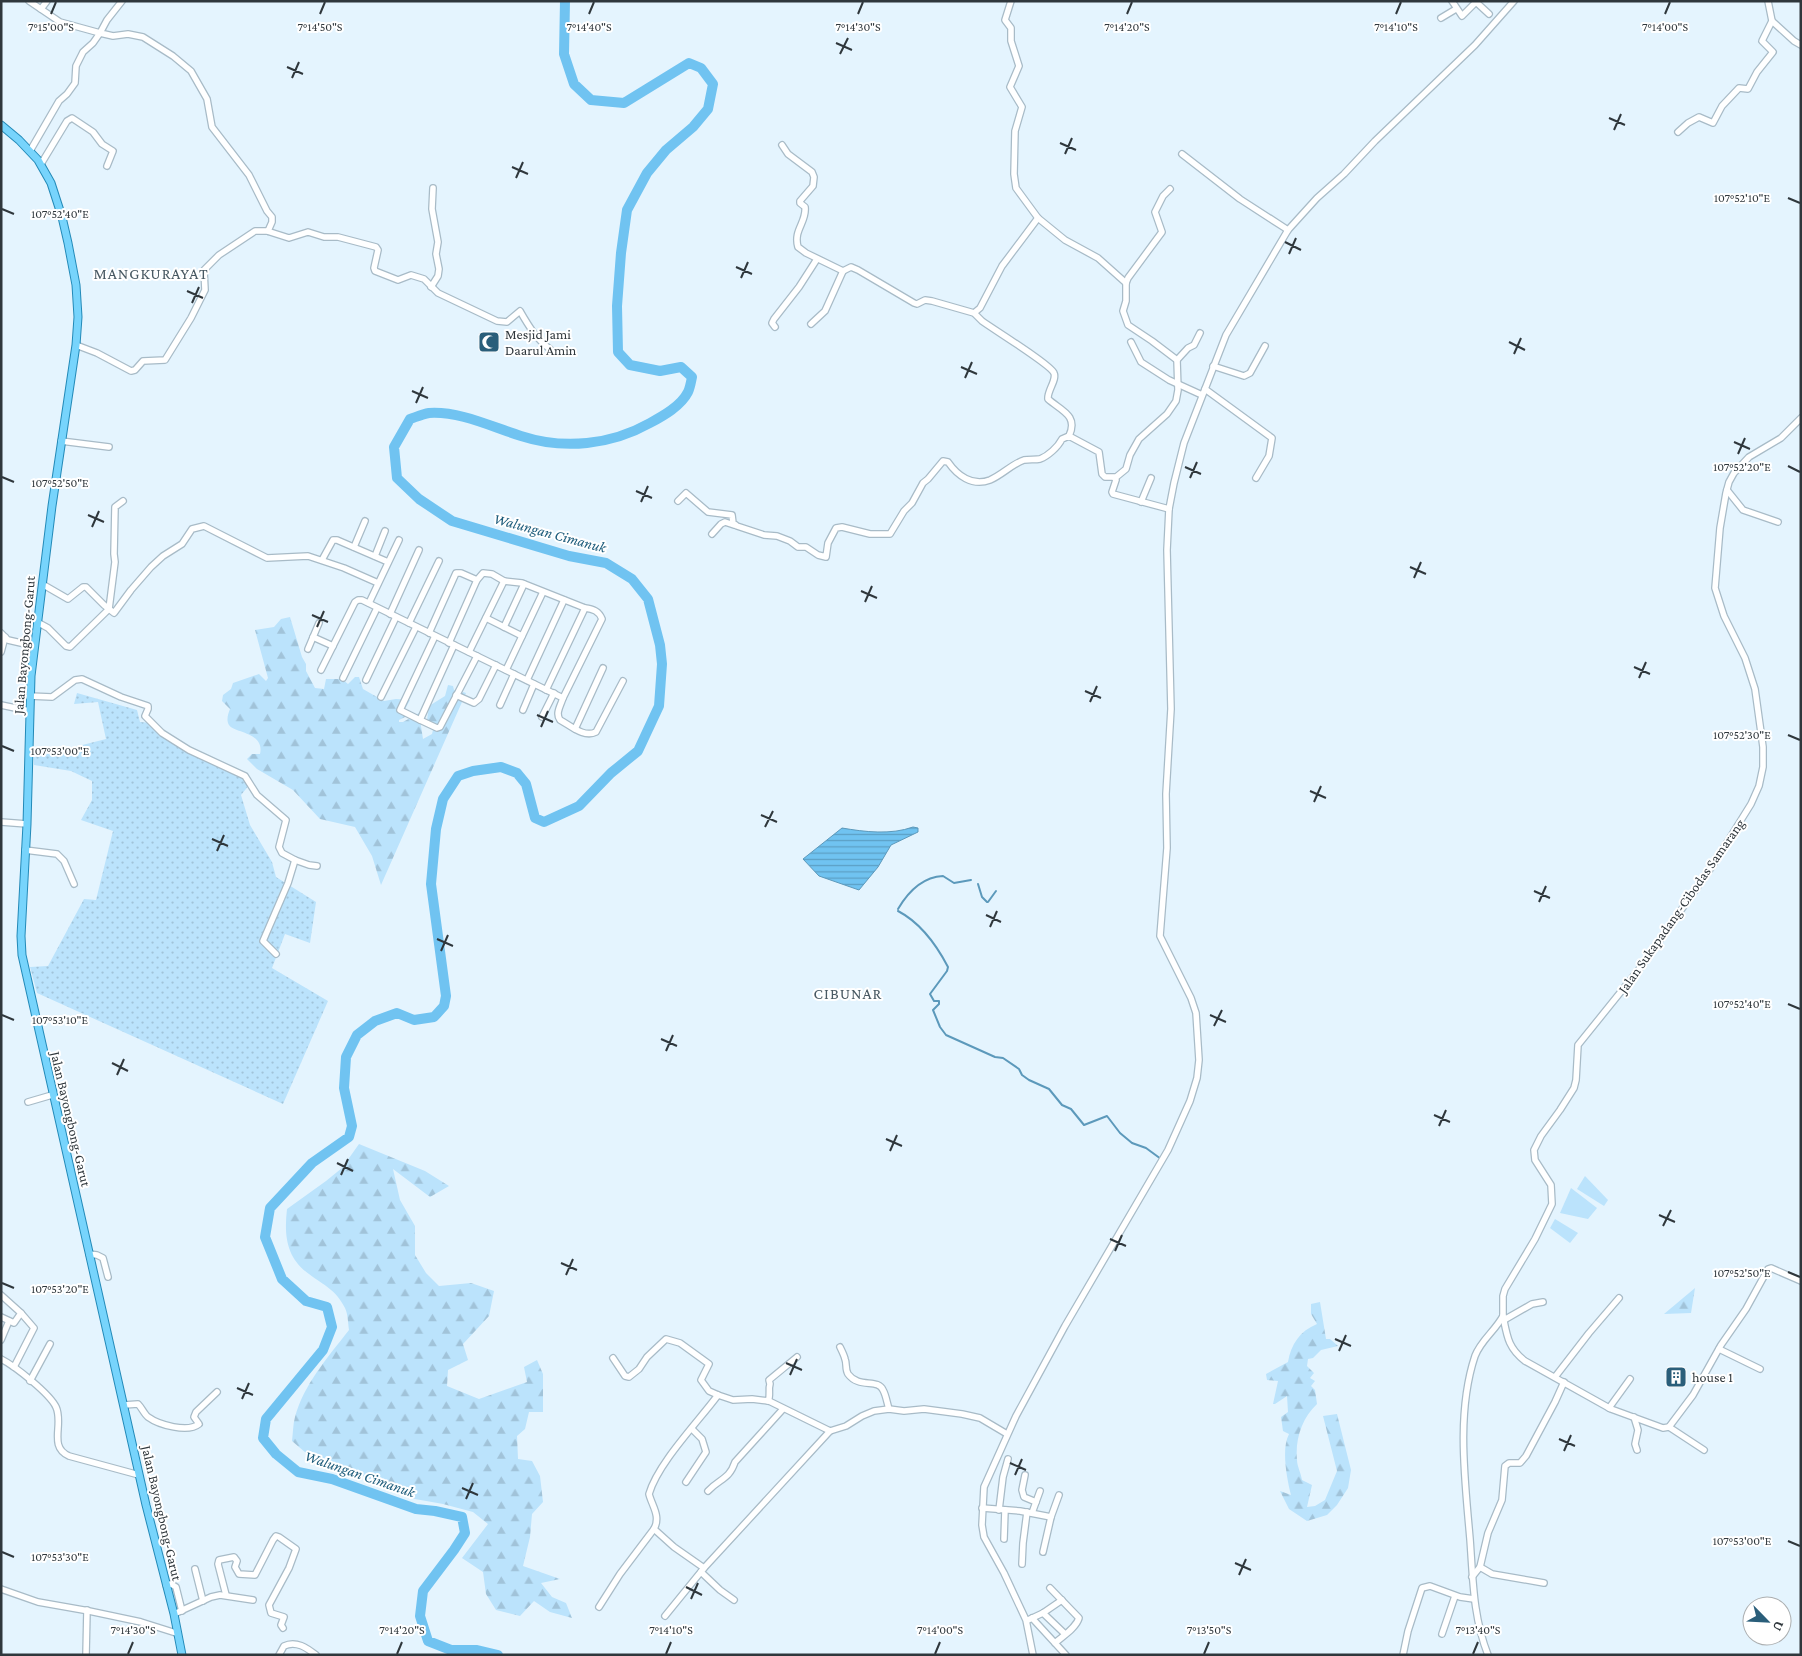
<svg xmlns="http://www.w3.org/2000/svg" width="1802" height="1656" viewBox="0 0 1802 1656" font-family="'Crimson Pro',serif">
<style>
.grass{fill:url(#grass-dots)}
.forest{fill:url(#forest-firs)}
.park{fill:#bbe3fc}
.water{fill:url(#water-rules);stroke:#5c99bb}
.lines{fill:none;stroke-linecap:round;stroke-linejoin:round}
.stream{stroke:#5c99bb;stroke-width:2}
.river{stroke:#70c3f1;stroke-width:10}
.minor-casing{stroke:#a8bbc7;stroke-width:8}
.major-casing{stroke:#238ab8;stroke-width:9}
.minor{stroke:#fff;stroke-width:5.5}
.major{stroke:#77d4fc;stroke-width:7}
.ticks{fill:none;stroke:#2f373c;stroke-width:2}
.labels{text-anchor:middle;stroke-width:4;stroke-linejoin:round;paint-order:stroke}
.poi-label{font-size:14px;fill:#2f373c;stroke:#fff;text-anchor:start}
.street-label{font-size:14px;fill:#2f373c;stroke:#fff}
.water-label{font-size:15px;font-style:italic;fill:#1d5c7b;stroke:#fff}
.quarter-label{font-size:16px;letter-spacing:1px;fill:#485963;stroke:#fff}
.ticks-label{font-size:12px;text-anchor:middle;fill:#2f373c;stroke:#fff;stroke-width:4;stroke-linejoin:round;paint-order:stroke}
</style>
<defs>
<pattern id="grass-dots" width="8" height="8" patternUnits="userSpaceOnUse" patternTransform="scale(1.25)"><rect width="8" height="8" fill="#bbe3fc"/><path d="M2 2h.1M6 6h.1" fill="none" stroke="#a1c3d9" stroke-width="1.8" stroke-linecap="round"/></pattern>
<pattern id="forest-firs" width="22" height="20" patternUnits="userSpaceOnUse" patternTransform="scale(1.25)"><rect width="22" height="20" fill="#bbe3fc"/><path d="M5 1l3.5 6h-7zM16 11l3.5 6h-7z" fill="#a1c3d9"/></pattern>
<pattern id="water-rules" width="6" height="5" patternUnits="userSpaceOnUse" patternTransform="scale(1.25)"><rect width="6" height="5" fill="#70c3f1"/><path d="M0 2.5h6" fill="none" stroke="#5c9fc4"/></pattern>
</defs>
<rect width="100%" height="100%" fill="#e4f4fe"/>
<path class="grass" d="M77,693L137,710L140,722L152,723L162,733L244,777L250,784L241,795L250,825L272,862L276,877L316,902L310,943L285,934L272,968L328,1001L283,1104L37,993L30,967L48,966L84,899L96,900L113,831L81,820L92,800V781L71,771L34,765V753L36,756L43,755L106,739L98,702L74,704Z"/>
<g class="forest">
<path d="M290,617L302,657L306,664V671L315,688L324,689L326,679H342L348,684L355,677H359L363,689L384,701L396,699L410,700L405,709V717L399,720V722H403L419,713L423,739L432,734L433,730L427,720L429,706L445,696L448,685L453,686L454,690L459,692L461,695L463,692L466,693L381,885L372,856L355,827L320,819L293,790L257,769L247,759L252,754H260C265,732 234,733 229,725C226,720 228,714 230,709L222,701L223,695L231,689L233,683L259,674L266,681L268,678L255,630L274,627L281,619Z"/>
<path d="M359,1144L425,1171L449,1186L430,1197L393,1169L400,1200L415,1226V1255L426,1273L439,1286L471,1283L494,1291L489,1316L463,1344L468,1360L448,1370L447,1386L479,1399L527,1382L524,1367L537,1360L543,1374V1412H529L525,1429L517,1436L518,1459L532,1461L540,1476L543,1502L532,1514L530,1537L523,1566L560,1579L541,1583L552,1597L566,1603L572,1618L550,1612L534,1601L520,1616L496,1610L486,1594L483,1572L462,1558L488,1524L473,1512L443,1504L415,1499L356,1473L327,1464L306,1453L292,1441C293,1433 293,1424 295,1417C304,1384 328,1357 349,1330C348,1323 348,1314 345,1308C335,1289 325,1286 309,1274C286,1258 284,1235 287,1209L326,1181L342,1168Z"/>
<path d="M1695,1288L1691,1313L1664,1314Z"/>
<path d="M1320,1302L1326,1339H1330L1338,1346L1321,1350L1313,1358L1308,1359L1307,1366L1314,1373L1310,1378L1315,1381L1311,1386L1315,1390L1317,1404C1302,1418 1295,1439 1297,1460C1297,1466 1301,1473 1302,1480L1312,1485L1307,1507L1315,1506L1325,1500L1337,1471L1323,1416L1337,1414L1351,1470L1348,1488L1337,1505L1327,1515L1307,1521L1289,1509L1280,1491L1291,1495C1287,1479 1281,1449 1289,1434L1283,1431L1281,1417L1288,1412L1287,1396L1275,1404H1273L1278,1381L1267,1380L1266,1374L1288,1362C1291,1344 1300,1331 1317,1324L1311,1314V1304Z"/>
</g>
<g class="park">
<path d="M1585,1176L1608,1200L1604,1206L1577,1189Z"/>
<path d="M1571,1188L1597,1208L1588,1219L1560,1213Z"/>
<path d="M1555,1219L1578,1233L1570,1243L1550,1228Z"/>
</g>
<path class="water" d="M913,827L918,828V832L891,845L878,867L859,890L819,876L803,859L842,828C865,832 891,835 913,827Z"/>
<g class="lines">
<g class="stream">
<path d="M978,884L982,897L987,902H988L996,891"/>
<path d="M898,909C908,892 923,877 943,876L954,883L971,880"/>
<path d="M898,911C921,923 936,944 948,967L947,971L930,994L934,1001H939V1004L933,1010L940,1027L946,1035L995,1057L1003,1058L1019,1069L1022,1075L1029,1080L1049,1089L1062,1105L1071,1109L1084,1125L1107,1116L1120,1133L1132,1143L1146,1148L1161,1159"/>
</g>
<path class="river" d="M498,1655L477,1650H451L428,1641L420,1616L423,1591L454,1550L465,1533L462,1517L435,1511L416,1509L332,1479L298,1472L276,1454L263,1438L266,1419L323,1350L332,1327L327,1307L306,1301L282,1279L265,1237L270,1208L312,1163L349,1137L352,1126L344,1088L346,1057L357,1035L375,1021L397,1013L414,1020L434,1017L444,1006L446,996L431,884L436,829L443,799L458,776L473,771L501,767L517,773L526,784L535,818L544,822L579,806L611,773L638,751L659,706L662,664L660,645L648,599L632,579L606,563L569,556L452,521L419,499L397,478L394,447L410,419C416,417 423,414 429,413C460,411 492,427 521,436C564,450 611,445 650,423C663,416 681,406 688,392C690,388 691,382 692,377L681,367L660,371L630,365L618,352L617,306L621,253L627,210L647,173L666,150L693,127L708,109L713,84L701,68L689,63L624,103L591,100L574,84L564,54L565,1"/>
<g class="minor-casing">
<g id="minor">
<path d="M29,1L60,22L100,33L93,43L83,52L76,66L75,83L67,94L59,101L30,151"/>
<path d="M122,1L107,20L100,33L113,36L128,34L143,37L173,56L191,71L207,99L212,127L249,175L267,211L272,217V222L268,231"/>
<path d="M1011,1L1005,20L1011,28V41L1019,66L1010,87L1022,107L1015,131L1014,174L1016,188L1038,218L1065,240L1098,258L1126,283"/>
<path d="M1452,1L1462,16L1477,1"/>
<path d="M1768,1L1772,21L1794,41L1801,45"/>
<path d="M1476,2L1489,14"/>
<path d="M41,9L47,1"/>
<path d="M1441,18L1456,9"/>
<path d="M1678,132L1688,123L1699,117L1713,123L1722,106L1739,88L1748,89L1757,72L1773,52L1762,41L1772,21"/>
<path d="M782,145L788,154L812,172L814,177L813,186L800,201V203L805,207C807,222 793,230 798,247L806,253L843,271L851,267L858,270L914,303L917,304L925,300L932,301L974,313L982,321C993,329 1051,365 1054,373C1057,380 1047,391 1048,399C1060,410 1079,415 1069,436"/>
<path d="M1182,154L1240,199L1288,230"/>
<path d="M41,164L67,121L72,118L93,132L102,144L113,151L107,166"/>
<path d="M431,287L438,276L439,269L436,254L438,242L432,209L433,188"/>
<path d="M974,313L980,308L1002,266L1038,218"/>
<path d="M811,324L825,311L843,271"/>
<path d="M775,327L772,323L774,319L799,287L817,259"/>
<path d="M1131,342L1141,362L1169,380L1202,395"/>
<path d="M76,345L97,353L131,371L135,370L143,361L165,360L191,318L205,290L204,270L219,255L255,231H267L289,238L308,232L324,237H338L376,247L378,250L374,268L375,271L398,280L411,275L424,279L438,293L497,321L507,322L520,311C528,325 537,340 550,349"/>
<path d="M1177,360L1188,348L1194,345L1200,333"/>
<path d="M1213,366L1244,376L1250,373L1265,346"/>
<path d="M1205,389L1272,438L1269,456L1256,478"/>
<path d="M61,441L109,447"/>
<path d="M1115,478L1126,469L1130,455L1139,439L1167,414L1176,401L1178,390L1177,360L1152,341L1128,325L1123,311L1126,301V283L1128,278L1162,232L1155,212L1163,196L1170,189"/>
<path d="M1727,490L1743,510L1778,522"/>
<path d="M678,501L686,493L708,512L732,515L733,523L737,526L764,535L777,536L790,541L798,547H806L818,555L826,557L828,543L836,528L842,527L870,534H890L904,511L912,503L923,483L928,479L943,461L948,462C957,475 972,487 990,480C1002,475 1012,464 1024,460C1029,459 1035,460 1040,459C1048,456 1058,447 1062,439L1069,436L1099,452L1102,474L1105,477H1114L1116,480L1112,492L1113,494L1169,509"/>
<path d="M1141,502L1151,478"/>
<path d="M712,534L721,524L725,522L734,525"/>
<path d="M354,547L365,521"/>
<path d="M375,556L385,531"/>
<path d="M322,560L333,540H337L388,562"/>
<path d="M42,584L68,599L83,587H86L104,605L114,613L131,590L151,567L163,556L182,544L192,529L204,526L267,558L308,556L344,568L378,583"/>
<path d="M369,603L399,540"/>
<path d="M390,614L419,550"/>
<path d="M486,618L522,636"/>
<path d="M37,622L48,628L66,646L70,647L109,609L115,562L114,554L115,507L123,501"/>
<path d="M409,623L439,561"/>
<path d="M504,627L524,584"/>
<path d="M1,633L8,640L34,646"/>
<path d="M429,633L456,573H461L477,580"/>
<path d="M313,637L333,646"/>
<path d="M449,643L477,580L483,573L492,574L504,581"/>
<path d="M454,645L420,720L437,728L440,727L477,656"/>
<path d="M308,649L319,623"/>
<path d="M1,652L5,637"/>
<path d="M469,652L504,581L522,583L585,608C593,609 599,611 602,619L563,698C561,705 555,713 560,720C571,726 584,738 596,732L623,681"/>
<path d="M321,670L355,602L358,600H362L563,698"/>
<path d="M506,670L543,592"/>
<path d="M343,678L377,608"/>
<path d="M366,680L396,617"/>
<path d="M527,680L564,600"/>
<path d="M546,690L585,608"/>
<path d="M456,695L474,703L479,699L496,665"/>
<path d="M29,696L52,697L75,680L82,679L121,697L148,706V709L145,716L162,733L189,750L245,776L257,795L286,820L279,847L282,853L295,860L288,883L263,941L276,954"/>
<path d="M381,697L416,627"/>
<path d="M1,705L30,711"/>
<path d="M500,705L514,674"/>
<path d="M523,710L534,684"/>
<path d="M542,717L554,693"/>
<path d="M420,720L400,710L435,636"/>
<path d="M575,729L603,668"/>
<path d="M1,822L27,824"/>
<path d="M25,850L57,854L64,861L74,884"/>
<path d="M295,860L309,865L317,866"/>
<path d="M28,1102L52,1095"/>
<path d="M89,1254L97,1255L103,1258L108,1277"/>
<path d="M1,1295L21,1313L34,1328L14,1367"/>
<path d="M1503,1316C1507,1336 1508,1348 1525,1361L1611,1409L1663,1428L1669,1427L1693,1395L1721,1345L1746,1309L1768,1269L1771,1268L1801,1281"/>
<path d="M1,1317L14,1323L21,1313"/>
<path d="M1504,1320L1532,1304L1543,1302"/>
<path d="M1,1340L9,1321"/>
<path d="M840,1347C842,1351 844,1355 845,1359C847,1364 845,1369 848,1374C859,1389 878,1378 883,1390C886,1395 887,1403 889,1409"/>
<path d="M1719,1349L1760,1369"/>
<path d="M613,1358L625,1376L629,1377L639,1369L647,1357L666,1339L680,1343L709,1364L701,1380L709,1391L718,1395L733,1400L752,1399L769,1401L830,1431L846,1426L862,1416L874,1411L889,1409L904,1411L924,1409L962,1414L980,1418L1007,1434"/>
<path d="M1,1359C15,1366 50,1394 56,1407C64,1424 48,1447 69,1456L139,1475"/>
<path d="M1555,1377L1589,1333L1619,1298"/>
<path d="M30,1381L50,1344"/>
<path d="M768,1401C771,1395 768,1390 770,1384L769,1380L797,1357"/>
<path d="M124,1405L138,1404C142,1408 144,1414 148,1417C159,1425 188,1433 199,1424L194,1417L196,1412L217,1392"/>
<path d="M1609,1408L1630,1379"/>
<path d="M1634,1417L1638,1430L1635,1444L1637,1450"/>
<path d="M1669,1427L1704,1450"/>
<path d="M1025,1475L1022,1490L1024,1497L1036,1502L1032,1513"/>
<path d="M686,1482L706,1452L702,1439L692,1429"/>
<path d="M708,1491C720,1478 729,1480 735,1462L783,1409"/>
<path d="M1036,1502L1040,1491"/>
<path d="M982,1508L1020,1511L1051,1517"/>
<path d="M999,1510L1003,1477L1008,1459"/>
<path d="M1004,1539L1005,1510"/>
<path d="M1043,1552L1051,1517L1059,1495"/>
<path d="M1022,1564L1023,1543L1027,1512"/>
<path d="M1480,1567L1492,1574L1544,1583"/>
<path d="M704,1568L674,1547L654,1529C661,1516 652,1506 649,1494C658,1463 698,1422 718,1395"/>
<path d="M195,1569L203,1601"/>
<path d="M701,1572L720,1590L734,1600"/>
<path d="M1472,1577L1480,1567L1488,1533L1502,1500L1505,1466L1509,1463H1520L1526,1456L1555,1402L1564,1382"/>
<path d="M166,1585L171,1584L176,1587L182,1611"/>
<path d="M1050,1588L1079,1618C1076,1628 1063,1636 1055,1643"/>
<path d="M1,1589L38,1602L89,1611L141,1622L176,1633"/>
<path d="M226,1595L218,1564L219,1560L234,1557L237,1561L235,1567L239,1574L255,1575L273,1540L276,1536L279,1537L296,1549L289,1568L269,1605L271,1613L284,1617L281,1625L283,1628"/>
<path d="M599,1607L620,1574L654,1529"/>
<path d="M1043,1613L1065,1634"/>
<path d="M174,1614L211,1597L220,1595L253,1600"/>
<path d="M665,1616L704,1568L830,1431"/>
<path d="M1032,1618L1066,1655"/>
<path d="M1028,1620L1043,1613L1062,1600"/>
<path d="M1442,1634L1455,1596"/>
<path d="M86,1655L87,1610"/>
<path d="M279,1655L284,1646C296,1640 307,1648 316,1655"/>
<path d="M1033,1655L1026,1620L1004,1573L984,1537L982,1525L984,1487L1016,1416L1065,1326L1168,1150L1190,1101L1197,1078L1199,1060L1196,1013L1191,998L1160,936L1167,848L1166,794L1171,709L1167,550L1169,509L1174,483L1184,443L1226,335L1288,230L1317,198L1344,174L1375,141L1475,45L1514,1"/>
<path d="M1403,1655L1408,1631L1422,1588L1430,1586L1460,1597L1474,1599"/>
<path d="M1488,1655C1473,1617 1473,1579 1470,1539C1465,1480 1456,1413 1475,1356C1481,1340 1495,1331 1503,1316V1296L1505,1289L1535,1239L1552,1204L1551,1185L1535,1160L1534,1150L1541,1136L1560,1110L1574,1088L1576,1080L1578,1045L1640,968L1713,865L1751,804L1759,786L1763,767V747L1755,689L1745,658L1724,616L1715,588L1720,528L1726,493L1729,482L1734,473L1749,457L1781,438L1801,418"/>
</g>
</g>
<g class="major-casing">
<path id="major" d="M1,125L19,140L38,160L51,183L62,217L68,243L76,285L78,317L76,345L52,506L31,676L27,824L21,936L22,955L146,1505L174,1614L182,1655"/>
</g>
<use href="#minor" class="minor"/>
<use href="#major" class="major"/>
</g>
<path class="ticks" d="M51,14L56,2M320,14L325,2M589,14L594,2M858,14L863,2M1127,14L1132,2M1396,14L1401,2M1665,14L1670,2M836,43L852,50M840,54L848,38M287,67L303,74M292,78L299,62M1609,118L1625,125M1614,130L1621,114M1060,143L1076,150M1065,154L1072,138M512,167L528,174M516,178L523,162M1788,198L1800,203M2,209L14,214M1285,242L1301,250M1289,254L1296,238M736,267L752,274M741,278L748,262M187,291L203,298M192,303L199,287M1509,342L1525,350M1514,354L1521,338M961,367L977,374M965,378L972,362M412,391L428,398M416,403L423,387M1734,442L1750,449M1738,454L1745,438M1788,466L1800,472M1185,467L1201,474M2,477L14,482M1190,478L1197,462M636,491L652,498M641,502L648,486M88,515L104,522M92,527L99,511M1410,567L1426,574M1414,578L1421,562M861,591L877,598M865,602L872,586M312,615L328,622M317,627L324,611M1634,667L1650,674M1639,678L1646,662M1085,691L1101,698M1090,702L1097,686M537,715L553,722M541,727L548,711M1788,735L1800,740M2,746L14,751M1310,791L1326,798M1314,802L1321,786M761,815L777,822M765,827L773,811M212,839L228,846M217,851L224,835M1534,891L1550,898M1539,902L1546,886M986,915L1001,922M990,927L997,911M437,939L453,946M441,951L448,935M1788,1004L1800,1009M2,1015L14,1020M1210,1015L1226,1022M1214,1026L1222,1010M661,1039L677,1046M666,1051L673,1035M112,1063L128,1071M117,1075L124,1059M1434,1115L1450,1122M1439,1126L1446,1110M886,1139L902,1146M890,1151L897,1135M337,1163L353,1171M341,1175L348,1159M1659,1215L1675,1222M1663,1226L1671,1210M1110,1239L1126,1246M1115,1251L1122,1235M561,1263L577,1270M1788,1272L1800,1277M566,1275L573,1259M2,1283L14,1288M1335,1339L1351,1346M1339,1351L1346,1335M786,1363L802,1370M790,1375L797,1359M237,1388L253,1395M242,1399L249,1383M1559,1439L1575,1446M1564,1451L1571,1435M1010,1463L1026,1470M1015,1475L1022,1459M462,1488L478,1495M466,1499L473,1483M1788,1541L1800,1546M2,1552L14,1557M1235,1563L1251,1570M1239,1575L1246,1559M686,1587L702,1595M691,1599L698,1583M128,1654L133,1642M397,1654L402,1642M666,1654L671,1642M935,1654L940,1642M1204,1654L1209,1642M1473,1654L1478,1642"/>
<defs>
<g id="mosque-square" transform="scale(1.125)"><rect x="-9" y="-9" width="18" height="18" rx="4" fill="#2a5e7a" stroke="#fff"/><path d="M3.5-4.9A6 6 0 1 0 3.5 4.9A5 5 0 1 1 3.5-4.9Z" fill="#fff"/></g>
<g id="building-square" transform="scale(1.125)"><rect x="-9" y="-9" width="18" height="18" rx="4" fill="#2a5e7a" stroke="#fff"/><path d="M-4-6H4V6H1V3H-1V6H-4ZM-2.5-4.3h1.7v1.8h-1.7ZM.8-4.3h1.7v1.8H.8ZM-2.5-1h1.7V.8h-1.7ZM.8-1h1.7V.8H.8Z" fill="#fff"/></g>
</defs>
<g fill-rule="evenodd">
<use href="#mosque-square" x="489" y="342"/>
<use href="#building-square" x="1676" y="1377"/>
</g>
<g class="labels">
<g class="poi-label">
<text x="505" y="339">Mesjid Jami<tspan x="505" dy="16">Daarul Amin</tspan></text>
<text x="1692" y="1382">house 1</text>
</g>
<g class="street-label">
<text transform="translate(24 645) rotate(-85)" y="5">Jalan Bayongbong-Garut</text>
<text transform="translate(1681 906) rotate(-55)" y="5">Jalan Sukapadang-Cibodas Samarang</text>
<text transform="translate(71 1119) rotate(77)" y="5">Jalan Bayongbong-Garut</text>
<text transform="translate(162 1513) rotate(77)" y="5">Jalan Bayongbong-Garut</text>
</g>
<g class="water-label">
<text transform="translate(550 533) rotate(15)" y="5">Walungan Cimanuk</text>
<text transform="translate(360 1474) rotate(19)" y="5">Walungan Cimanuk</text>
</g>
<g class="quarter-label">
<text x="151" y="279">MANGKURAYAT</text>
<text x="848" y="999">CIBUNAR</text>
</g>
</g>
<g class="ticks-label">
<text x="51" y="31">7°15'00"S</text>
<text x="320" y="31">7°14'50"S</text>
<text x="589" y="31">7°14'40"S</text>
<text x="858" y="31">7°14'30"S</text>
<text x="1127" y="31">7°14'20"S</text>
<text x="1396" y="31">7°14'10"S</text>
<text x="1665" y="31">7°14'00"S</text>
<text x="1742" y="202">107°52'10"E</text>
<text x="60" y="218">107°52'40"E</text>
<text x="1742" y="471">107°52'20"E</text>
<text x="60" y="487">107°52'50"E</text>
<text x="1742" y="739">107°52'30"E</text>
<text x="60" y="755">107°53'00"E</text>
<text x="1742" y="1008">107°52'40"E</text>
<text x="60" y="1024">107°53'10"E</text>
<text x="1742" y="1277">107°52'50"E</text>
<text x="60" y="1293">107°53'20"E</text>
<text x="1742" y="1545">107°53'00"E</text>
<text x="60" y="1561">107°53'30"E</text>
<text x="133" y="1634">7°14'30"S</text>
<text x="402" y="1634">7°14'20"S</text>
<text x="671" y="1634">7°14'10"S</text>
<text x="940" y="1634">7°14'00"S</text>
<text x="1209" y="1634">7°13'50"S</text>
<text x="1478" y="1634">7°13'40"S</text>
</g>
<rect width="1802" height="1656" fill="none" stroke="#2f373c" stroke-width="5"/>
<g transform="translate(1767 1621) rotate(114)"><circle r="24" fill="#ffffff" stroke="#acafb1"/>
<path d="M0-4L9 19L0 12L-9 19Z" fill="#2a5e7a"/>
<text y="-8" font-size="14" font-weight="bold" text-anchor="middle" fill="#2f373c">U</text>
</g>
</svg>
